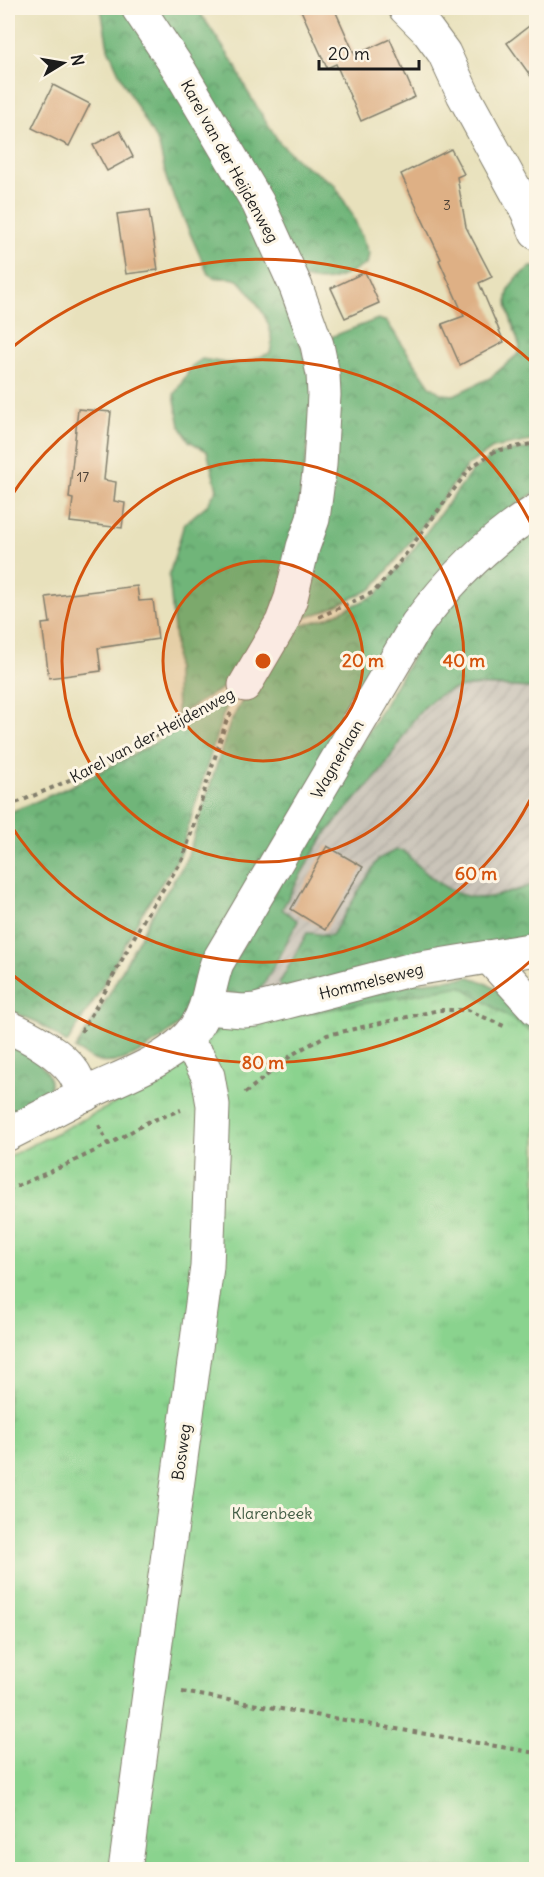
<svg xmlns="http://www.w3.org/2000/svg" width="544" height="1877" viewBox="0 0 544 1877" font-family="Delius,sans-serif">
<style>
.industrial{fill:url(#industrial-furrows)}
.forest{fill:url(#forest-crowns);stroke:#46684a;stroke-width:1.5}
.park{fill:url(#park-tufts);stroke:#537855;stroke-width:1.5}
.building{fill:#deb085}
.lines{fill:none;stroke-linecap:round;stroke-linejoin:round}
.minor-casing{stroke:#827e6c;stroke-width:35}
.path{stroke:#827e6c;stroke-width:4;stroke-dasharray:4.5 4.5;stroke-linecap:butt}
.minor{stroke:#fff;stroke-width:33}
.ring{fill:none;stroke:#d4530e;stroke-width:3}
.labels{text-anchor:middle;stroke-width:6;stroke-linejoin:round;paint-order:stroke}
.number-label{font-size:14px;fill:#4c4136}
.street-label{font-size:16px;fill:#1c1c1c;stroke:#fcf5e5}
.park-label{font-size:16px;fill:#425c44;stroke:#fcf5e5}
.centre{fill:#d4530e;stroke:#fcf5e5;stroke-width:3}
.ring-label{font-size:18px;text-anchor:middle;font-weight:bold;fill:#d4530e;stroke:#fcf5e5;stroke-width:6;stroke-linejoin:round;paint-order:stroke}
</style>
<defs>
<pattern id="industrial-furrows" width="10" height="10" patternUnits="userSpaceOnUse" patternTransform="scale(1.5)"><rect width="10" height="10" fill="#c9c3b8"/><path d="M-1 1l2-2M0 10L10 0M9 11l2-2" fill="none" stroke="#aca79e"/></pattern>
<pattern id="forest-crowns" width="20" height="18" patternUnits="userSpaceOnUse" patternTransform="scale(1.5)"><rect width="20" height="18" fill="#6fb579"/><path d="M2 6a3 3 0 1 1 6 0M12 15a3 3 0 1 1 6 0" fill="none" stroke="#5a9262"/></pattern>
<pattern id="park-tufts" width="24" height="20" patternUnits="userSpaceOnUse" patternTransform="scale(1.5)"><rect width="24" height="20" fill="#8ad38e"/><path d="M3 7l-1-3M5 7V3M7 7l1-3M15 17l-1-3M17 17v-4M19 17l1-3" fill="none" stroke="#76b57a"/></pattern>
</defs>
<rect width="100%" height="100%" fill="#fcf5e5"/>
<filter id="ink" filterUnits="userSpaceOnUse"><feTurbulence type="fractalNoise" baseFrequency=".0167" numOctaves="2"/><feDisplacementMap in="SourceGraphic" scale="12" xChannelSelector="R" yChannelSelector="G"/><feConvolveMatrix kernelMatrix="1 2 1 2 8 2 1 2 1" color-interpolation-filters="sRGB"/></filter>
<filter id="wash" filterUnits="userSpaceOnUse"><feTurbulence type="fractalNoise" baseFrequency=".008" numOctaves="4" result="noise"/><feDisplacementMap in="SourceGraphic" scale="24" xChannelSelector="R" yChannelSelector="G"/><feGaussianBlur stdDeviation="1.35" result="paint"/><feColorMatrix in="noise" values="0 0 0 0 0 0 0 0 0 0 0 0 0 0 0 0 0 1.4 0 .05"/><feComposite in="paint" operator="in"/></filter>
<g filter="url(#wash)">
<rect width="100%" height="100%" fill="#e8e1bc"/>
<path class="industrial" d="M494,685L536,688V883L514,892L477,898L448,890L419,868L404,851L396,850L387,854L378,859L332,935L324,937L313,932L283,988L253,997L260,990L298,921L282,910L323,838L418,714L433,698L449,691L469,686Z"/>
<g class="forest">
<path d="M101,8H127L272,253L316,393L285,596L239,678L177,716L175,641L169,575L184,524L208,504L217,489L207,451L189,441L180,426L174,395L192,366L202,359L226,363H243L270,353C276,331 264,314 252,296C247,290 243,282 235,279C225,276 217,281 208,274L167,181L159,145L123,82L108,48Z"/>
<path d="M147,8H197L235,65L247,91L279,142L301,163L334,184L352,214L369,254L367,264C339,278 331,286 299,277Z"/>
<path d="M531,267H536V440L493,448L467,466L399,557L372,589L325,611L304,618H292L327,345L333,336L378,319L387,322L430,386L442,394L454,395L490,378L518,354L520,347C509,310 493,291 531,267Z"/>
<path d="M536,447V492L513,507L480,533L179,1024C161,1040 126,1067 100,1062C92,1061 83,1054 75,1049L106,1000L150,918L186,861L230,723L248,690L290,624H305L327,618L376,595L404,562L472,471L496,454Z"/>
<path d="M536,529V688C506,688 475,680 446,692C413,706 401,746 380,772C362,794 340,814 323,838C308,860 295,886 282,909L298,921L264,984L253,997L226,993L223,986L227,973L427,632L474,577Z"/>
<path d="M224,703L227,706L222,718L179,857L142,913L98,994L67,1043L37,1022L8,1010V813C83,784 155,744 224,703Z"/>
<path d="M396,850L404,851C423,872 448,896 478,898C497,898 519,890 536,883V935L283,988L280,987L279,984L307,933C317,932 323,937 332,935L378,859Z"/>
<path d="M470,977C499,985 516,1007 536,1028L209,1044L207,1038L216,1023L415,983Z"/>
<path d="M8,1044C29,1053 68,1077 41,1101C33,1109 18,1114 8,1120Z"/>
</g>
<path class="park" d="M461,986L536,1035V1869L8,1870V1157L166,1078L220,1029Z"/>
<g id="blocks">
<g class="building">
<path d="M300,8H334L355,55L390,39L415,97L361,121L336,64L327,68Z"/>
<path d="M537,20V85L507,43Z"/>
<path d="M53,85L90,104L69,146L32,128Z"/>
<path d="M120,131L133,157L107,171L93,145Z"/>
<path d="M451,149L464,174L457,177L466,227L492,277L479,283L504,342L460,365L442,324L464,316L439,260L441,259L401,174Z"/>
<path d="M149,210L158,270L126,274L117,214Z"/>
<path d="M365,272L379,303L345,318L331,288Z"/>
<path d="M78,409L111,412L104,480L116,482L114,501L125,503L122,528L70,522L73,499L69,498Z"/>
<path d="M137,586L139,601L153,600L158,639L98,648L101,671L49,678L42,624L50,623L46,597Z"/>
<path d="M327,846L363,867L325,930L291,909Z"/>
</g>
</g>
</g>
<g filter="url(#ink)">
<use href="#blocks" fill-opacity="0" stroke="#827e6c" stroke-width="1.5"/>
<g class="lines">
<g class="minor-casing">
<g id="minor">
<path d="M138,8L180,71L258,203L296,287L317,345L323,374L324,395L320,465L313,519L303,547L291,598L282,622L245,685"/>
<path d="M405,8L427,30L444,53L463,94L527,211L536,233"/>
<path d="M489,957L536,1009"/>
<path d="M206,1008L243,1011L256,1010L409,970L536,949"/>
<path d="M8,1027C30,1036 60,1053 74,1073C78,1080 81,1088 85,1095"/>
<path d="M8,1134C36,1120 65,1104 94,1090C128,1074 173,1059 195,1028C209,1008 209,985 217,963L417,624C450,580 489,540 536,511"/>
<path d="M125,1870L207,1267L213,1105L208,1076L198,1057L184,1042"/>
</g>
</g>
<g class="path">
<path d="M319,617L374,592L401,560L470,468L495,451L536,443"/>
<path d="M8,806C81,778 151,740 218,700"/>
<path d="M81,1032L102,997L146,915L183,859L226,722L231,713"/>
<path d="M245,1093L293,1054L327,1035L439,1010H468L506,1027"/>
<path d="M99,1125L108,1144"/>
<path d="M8,1190L70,1163L115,1141L148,1122L181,1110"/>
<path d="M182,1692L536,1753"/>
</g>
<use href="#minor" class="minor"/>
</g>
</g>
<circle cx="263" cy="661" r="100" fill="#d4530e" fill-opacity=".12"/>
<g class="ring">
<circle cx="263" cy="661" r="100"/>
<circle cx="263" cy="661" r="201"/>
<path d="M536 788A301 301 0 0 1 8 821M8 501A301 301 0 0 1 536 534"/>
<path d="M535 957A402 402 0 0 1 10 973M10 349A402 402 0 0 1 535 365"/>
</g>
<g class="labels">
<g class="number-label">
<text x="447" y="210">3</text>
<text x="83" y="482">17</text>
</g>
<g class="street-label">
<text transform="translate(230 161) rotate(61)" y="6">Karel van der Heijdenweg</text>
<text transform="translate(152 735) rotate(-28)" y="6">Karel van der Heijdenweg</text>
<text transform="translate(337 759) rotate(-60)" y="6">Wagnerlaan</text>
<text transform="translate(371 981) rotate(-14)" y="6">Hommelseweg</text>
<text transform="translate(181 1452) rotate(-82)" y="6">Bosweg</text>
</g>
<g class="park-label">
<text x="272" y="1519">Klarenbeek</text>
</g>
</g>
<circle cx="263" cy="661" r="9" class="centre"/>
<g class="ring-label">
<text x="363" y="667">20 m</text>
<text x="464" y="667">40 m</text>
<text x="476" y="880">60 m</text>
<text x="263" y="1069">80 m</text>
</g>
<rect width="544" height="1877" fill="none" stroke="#fcf5e5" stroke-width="30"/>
<g transform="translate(63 63) rotate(79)" stroke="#fcf5e5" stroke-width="4.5" paint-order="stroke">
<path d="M0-4.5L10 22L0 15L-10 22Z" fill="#1c1c1c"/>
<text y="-9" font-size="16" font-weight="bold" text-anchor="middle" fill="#1c1c1c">N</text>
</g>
<path d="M319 60v9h100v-9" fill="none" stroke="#1c1c1c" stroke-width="3"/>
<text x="328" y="60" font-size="18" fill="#1c1c1c" stroke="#fcf5e5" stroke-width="4.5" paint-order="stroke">20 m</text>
</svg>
